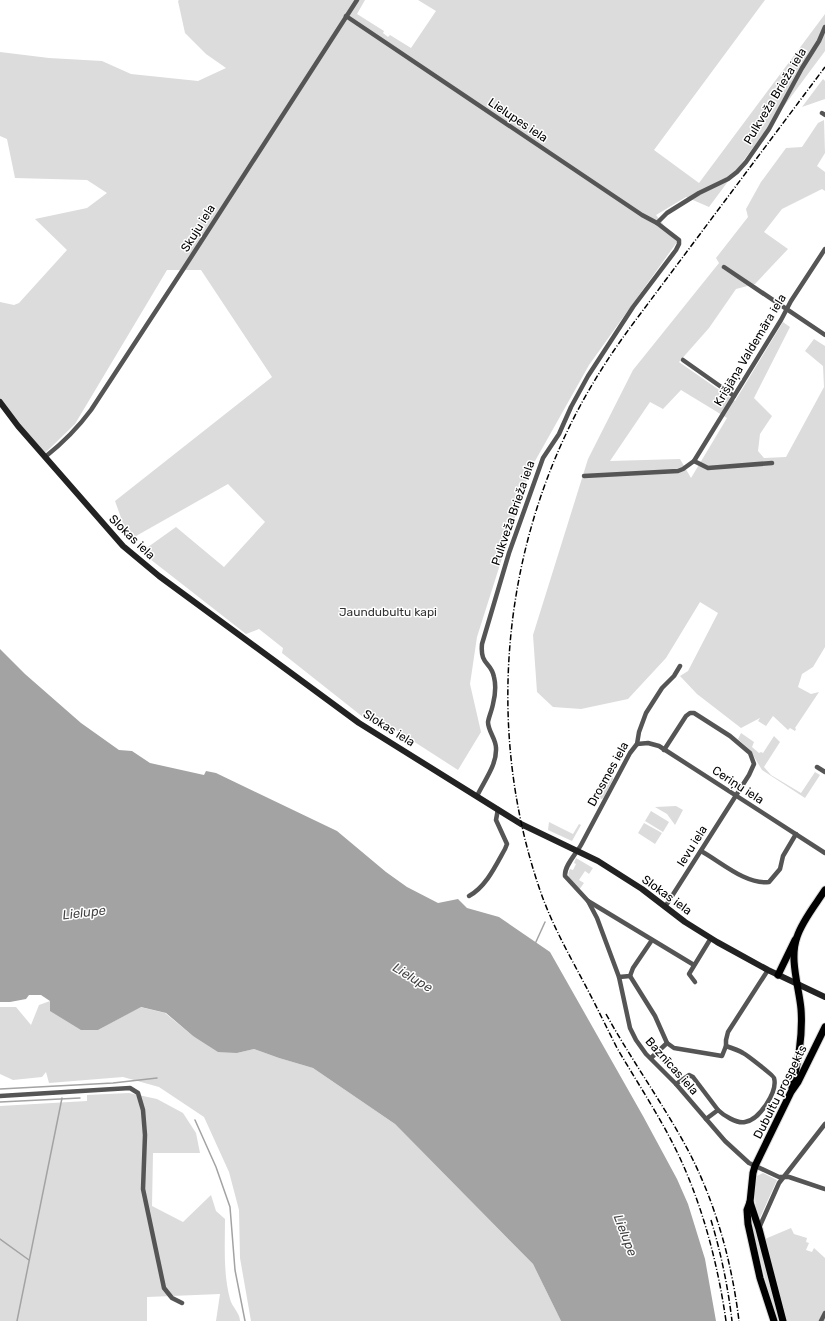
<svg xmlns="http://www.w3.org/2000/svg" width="825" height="1321" viewBox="0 0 825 1321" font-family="Rubik,sans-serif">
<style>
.green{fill:#dcdcdc;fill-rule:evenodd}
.water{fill:#a3a3a3}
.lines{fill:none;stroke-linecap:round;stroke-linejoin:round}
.stream{stroke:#a3a3a3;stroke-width:1.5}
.primary-casing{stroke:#dbdbdb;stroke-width:9}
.street{stroke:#555;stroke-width:4.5}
.secondary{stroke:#222;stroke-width:6}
.primary{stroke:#000;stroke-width:7}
.rail{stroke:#000;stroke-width:1.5;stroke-dasharray:6 2 1 2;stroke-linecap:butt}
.labels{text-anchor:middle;stroke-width:3;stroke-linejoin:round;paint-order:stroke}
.street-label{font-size:12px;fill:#000;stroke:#fff}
.park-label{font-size:12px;fill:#333;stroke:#fff}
.water-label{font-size:13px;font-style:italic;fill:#444;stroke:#fff}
</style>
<rect width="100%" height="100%" fill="#fff"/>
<g class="green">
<path d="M179,0H365L357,14L384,31L383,33L388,37L390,35L411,48L436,11L418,0H765L654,150L699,183L825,14V51L709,207L686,197L656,215L677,242L589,365L530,470L477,637L470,684L481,732L458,770L382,721H368L282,653L283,648L259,629L246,634L141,552L176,527L224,567L265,522L228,484L129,540L115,501L272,377L201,270H167L75,424L45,453L0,402V302L14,305L19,303L67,250L35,219L87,208L107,193L87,180L15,178L7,139L0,136V52L49,58L102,61L131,74L198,81L226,68L206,54L185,33L178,1Z"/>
<path d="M823,79L825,81V99L802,107Z"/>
<path d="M824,120L825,153L817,166L825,172V191L822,189L782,209L764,232L788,249L755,284L736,289L709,328L679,362L735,401L783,322L790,327L754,398L772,416L760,434L758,451L764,458L786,457L824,387L823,366L805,351L814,339L825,346V647L813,667L802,674L798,687L811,694L819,692L795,728L796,729L795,731L790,728L788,730L773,716L766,726L758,721L760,718L741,728L697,694L680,676L688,671L718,613L700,602L666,658L628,699L581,709L553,707L537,692L533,635L588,459L633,370L719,263L716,258L748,217L746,209L761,182L786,148L802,147L818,123ZM681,390L727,418L691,478L680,459L610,461L650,402L663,409Z"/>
<path d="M741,733L754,742L752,747L759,753L761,752L763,753L774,736L780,742L764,767L771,775L801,793L815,772L820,775L805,798L762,770L750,750L738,739Z"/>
<path d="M609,768H610L608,773L613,776V779L604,797L602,799H598L596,798L606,772Z"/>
<path d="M676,806L683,810L675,825L667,814L655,807Z"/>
<path d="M651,811L669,822L663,832L645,821Z"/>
<path d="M549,822L573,834L579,824L581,825L572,841L548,830Z"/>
<path d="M644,823L662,833L655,844L638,833Z"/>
<path d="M576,858L593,868L589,874L585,871L579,880L584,883L579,890C573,884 565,878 570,869L573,870L576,864L574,863Z"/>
<path d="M50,1001L98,1030L140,1007L165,1013L193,1036L237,1053L254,1049L279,1058L313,1068L395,1124L533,1264L561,1321H251L240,1258L239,1210L229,1172L204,1117L159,1087L123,1077L49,1083L46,1072L42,1077L13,1080L0,1074V1007H16L31,1025L39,1005Z"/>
<path d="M129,1093L157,1099L183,1113L196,1133L200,1153H153L152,1206L183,1222L211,1195L216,1211L225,1219C225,1245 223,1273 230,1299C232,1307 240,1313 240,1321H216L220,1294L147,1297V1321H0V1106L87,1101V1095Z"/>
<path d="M763,1173L777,1180L759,1220C754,1203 754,1194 757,1176Z"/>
<path d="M752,1221L754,1222L780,1321H779L768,1290L755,1237Z"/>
<path d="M791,1228L794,1234L807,1238L806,1242L809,1243L806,1250L812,1252L814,1248L825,1258V1321H785L765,1239Z"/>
</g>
<path class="water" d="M0,649L25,674L81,723L119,750L132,751L150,763L204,775L206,771L216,773L337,831L386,872L407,887L438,903L458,899L467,908L499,917L550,952L643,1116L677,1179L688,1204L705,1259L716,1321H561L533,1264L395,1124L313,1068L279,1058L254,1049L237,1053L218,1052L193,1036L166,1013L141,1007L98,1030H81L50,1011V1001L41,995H29L26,999L10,1002H0Z"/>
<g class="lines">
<g class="stream">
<path d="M535,944L545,922"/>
<path d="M0,1089L113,1083L157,1078"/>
<path d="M0,1102L80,1098"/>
<path d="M195,1120L216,1167L230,1207L235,1270L245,1321"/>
<path d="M0,1239L29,1260"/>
<path d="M17,1321L62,1098"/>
</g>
<g class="primary-casing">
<g id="primary">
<path d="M778,975L795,940"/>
<path d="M792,1088C798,1061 803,1036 801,1009C799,987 789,959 797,937C802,921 816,904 825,890"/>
<path d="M750,1202L759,1229L783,1321"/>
<path d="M774,1321L760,1278L748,1224L747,1210L750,1202L753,1173L755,1166L791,1092L798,1082L825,1027"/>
</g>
</g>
<g class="street">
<path d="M346,16L642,215L657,223L679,240V244L676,250L633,307L588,376L571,407L559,434L543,458L509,553L482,644C480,666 491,661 494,677C496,685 495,696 493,704C492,710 489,716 488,722C488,731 496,739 496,748C497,765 484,781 477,796"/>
<path d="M822,113L825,115"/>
<path d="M657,223L667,213L699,193L728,179L737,172L746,162L769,129L802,68L819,41L825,27"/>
<path d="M724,267L825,335"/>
<path d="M683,360L734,396"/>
<path d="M45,457C64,442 77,429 91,410L184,268L357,0"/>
<path d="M694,461L781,320L791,301L825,249"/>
<path d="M584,476L678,471L683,469L694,461L708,468L772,463"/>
<path d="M680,666L674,676L662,688L646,713L639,732L637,744L630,753L581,845C576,854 564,866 565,876L588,901L597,918L619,977L630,1028L636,1040L646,1054L676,1084L725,1141L749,1163L779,1177H789L825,1189"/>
<path d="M637,744L648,743L659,746L825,853"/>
<path d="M664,750L686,716L690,713H694L730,736L750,753L754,764L749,775L665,907"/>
<path d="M817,767L825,772"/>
<path d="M701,851C721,862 746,885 769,882L780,869L783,856L796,834"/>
<path d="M469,896C486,887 496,865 505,849L507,844L496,820L498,809"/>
<path d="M588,901L694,965"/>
<path d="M630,976L655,1016L667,1043L674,1048L722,1056L726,1046V1040L728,1032L768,970"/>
<path d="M619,977L630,976L633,968L652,940"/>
<path d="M695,982L689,974L711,938"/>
<path d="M651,1058L667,1043"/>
<path d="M676,1084L689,1075L693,1077L718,1110"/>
<path d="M0,1096L130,1088L138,1093L143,1110L145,1135L143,1189L164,1288L172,1298L182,1303"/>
<path d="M706,1119L718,1110C723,1115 737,1124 745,1122C759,1120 778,1092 774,1078C774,1076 747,1055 743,1053C738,1050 732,1048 726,1046"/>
<path d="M759,1228L779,1183L825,1124"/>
<path d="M821,1321L825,1313"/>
</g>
<path class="secondary" d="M0,402L18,426L123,546L159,576L359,723L521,824L598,861L642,889L685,922L717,942L768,970L825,997"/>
<use href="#primary" class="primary"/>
<g class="rail">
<path d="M606,1014C632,1061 664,1105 689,1152C716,1204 732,1263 739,1321"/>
<path d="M711,1220C721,1253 728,1287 732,1321"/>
<path d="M726,1321C718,1265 703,1207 679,1156C661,1118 638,1084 617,1048C609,1032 601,1016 593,1000C575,965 554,930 541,893C489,745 499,578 565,436C584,395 608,357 635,321L825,67"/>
</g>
</g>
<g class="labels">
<g class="street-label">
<text transform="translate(775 96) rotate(-59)" y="4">Pulkveža Brieža iela</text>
<text transform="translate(518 120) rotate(34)" y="4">Lielupes iela</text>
<text transform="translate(198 228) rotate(-58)" y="4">Skuju iela</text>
<text transform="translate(750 350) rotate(-59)" y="4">Krišjāņa Valdemāra iela</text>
<text transform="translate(513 513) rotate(-71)" y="4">Pulkveža Brieža iela</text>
<text transform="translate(132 537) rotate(44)" y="4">Slokas iela</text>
<text transform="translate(389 728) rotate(32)" y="4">Slokas iela</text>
<text transform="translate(608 774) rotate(-61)" y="4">Drosmes iela</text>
<text transform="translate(738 785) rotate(33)" y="4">Ceriņu iela</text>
<text transform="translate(692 846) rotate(-58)" y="4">Ievu iela</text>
<text transform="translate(667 895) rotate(36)" y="4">Slokas iela</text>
<text transform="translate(672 1066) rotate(48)" y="4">Baznīcas iela</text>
<text transform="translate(780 1092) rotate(-63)" y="4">Dubultu prospekts</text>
</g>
<g class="park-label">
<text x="388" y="616">Jaundubultu kapi</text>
</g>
<g class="water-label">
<text transform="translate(84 912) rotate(-7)" y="5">Lielupe</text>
<text transform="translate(413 977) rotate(31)" y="5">Lielupe</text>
<text transform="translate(626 1235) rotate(69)" y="5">Lielupe</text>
</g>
</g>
</svg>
